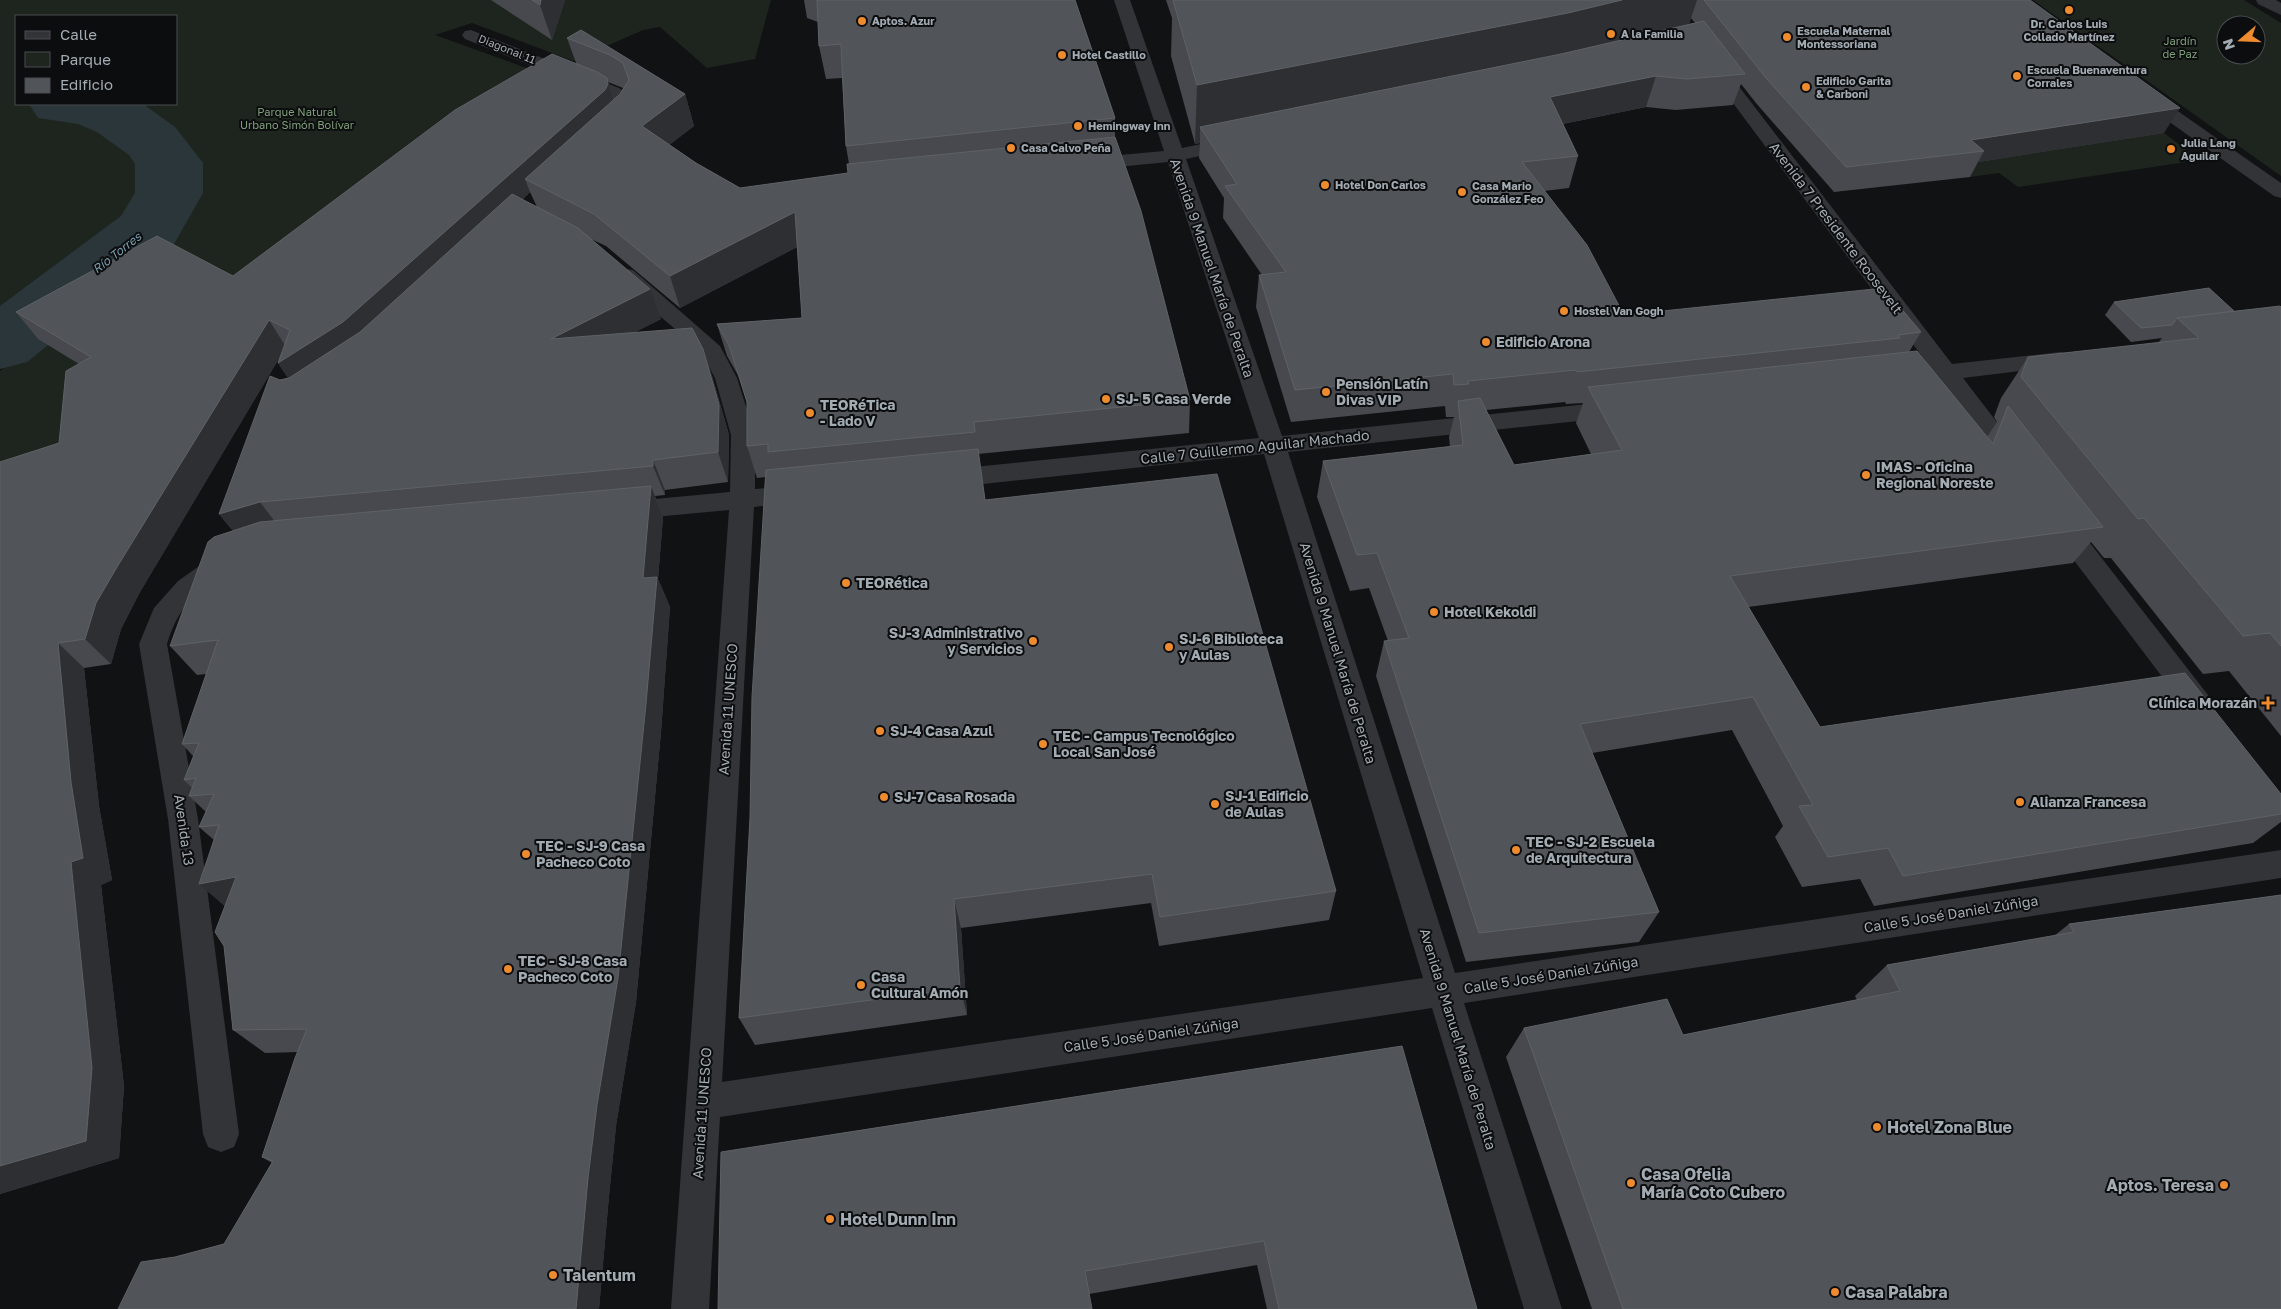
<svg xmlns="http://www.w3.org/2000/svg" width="2281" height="1309" font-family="'Golos Text',sans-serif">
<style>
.green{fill:#1e251e;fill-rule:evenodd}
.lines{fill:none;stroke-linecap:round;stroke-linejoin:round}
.river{fill:#2b363b;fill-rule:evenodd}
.minor{fill:#323438;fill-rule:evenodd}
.wall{fill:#47494e;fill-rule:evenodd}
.shaded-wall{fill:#2d2f32}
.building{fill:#515459;stroke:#5e6267}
.poi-dot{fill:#ee8b2e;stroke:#0c0d0e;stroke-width:2}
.labels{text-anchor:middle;stroke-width:4;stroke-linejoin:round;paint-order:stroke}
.far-poi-label{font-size:11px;font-weight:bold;fill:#a3abb3;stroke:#0c0d0e;text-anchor:start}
.far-park-label{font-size:11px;fill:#7e9e7a;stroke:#0c0d0e}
.far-street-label{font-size:11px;fill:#a3abb3;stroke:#0c0d0e}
.far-water-label{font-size:12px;font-style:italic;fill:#7a9faf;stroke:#0c0d0e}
.street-label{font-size:14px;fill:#a3abb3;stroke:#0c0d0e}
.poi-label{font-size:14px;font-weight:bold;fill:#a3abb3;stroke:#0c0d0e;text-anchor:start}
.near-poi-label{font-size:16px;font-weight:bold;fill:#a3abb3;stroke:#0c0d0e;text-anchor:start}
</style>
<rect width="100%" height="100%" fill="#111213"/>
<path class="green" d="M0,0H771L755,59L707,68L660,27L643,30L573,61L472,23L435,35L560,80L64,456L0,523V371L83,303L174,220L149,229L0,344ZM16,16H176V104H16Z
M2033,0H2244L2281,23V176ZM2226,25H2256V55H2226Z
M2164,133L2200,160L2018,187L1999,173L1970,177L1957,165Z"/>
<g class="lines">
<path class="river" d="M29,104H143L175,127L203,163V193L174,244L27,362L0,369V306L121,216L135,193V164L129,155L97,132L78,124L38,118Z"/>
<path class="minor" d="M1114,0H1130L1182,148L1235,137L1242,139L1245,143L1242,147L1186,159L1282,436L1616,401L1624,403L1628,409L1624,415L1616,417L1288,452L1455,973L2281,850V878L1464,1003L1562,1309H1524L1432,1008L720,1117L709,1309H671L729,510L622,520L613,517L609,511L613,505L622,502L730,492L731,435L715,378L700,350L617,280L614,275L617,270L625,269L633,270L720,346L737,378L755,435V489L801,485L810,488L813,494L810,500L754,507L722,1082L1423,978L1264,454L945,488L936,485L933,479L936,473L945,470L1259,438L1168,162L1087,170L1080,168L1077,164L1080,160L1087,158L1164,151Z
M2256,0H2276L2281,3V15L2258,4Z
M471,30L619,88L632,96L637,110L624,129H610L608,125L619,110L617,103L607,96L465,39L462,35L465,31Z
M1715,62L1721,63L1952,364L2061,352L2069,354L2072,359L2069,364L2061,366L1963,378L2022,455L2025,461L2022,467L2013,469L2004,467L1940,381L1898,386L1890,383L1887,378L1890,373L1930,367L1709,71L1706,67L1709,63Z
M2143,90L2149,91L2281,183V198L2274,196L2137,99L2134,95L2137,91Z
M2060,514L2069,516L2208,695L2212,703L2208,711L2198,714L2188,711L2051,530L2047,523L2051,516Z
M224,552L233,555L237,562C229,577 210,584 197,594C181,608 173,624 167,644L198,819L239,1134L234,1147L221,1152L208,1147L203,1134L168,819L139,644L154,608L178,581L215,555Z"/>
</g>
<path class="wall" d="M491,0H565L552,40Z
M804,0H1075L1115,118V137L1190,400L1189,433L978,454L985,500L1336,891L1329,920L1159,946L1151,903L961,928L967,1015L755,1045L739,1018L750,818L765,477L757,478L747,446V403L739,377L727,356L717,324L802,318L797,247L680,308L606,246L591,239L661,319L633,333L703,349L713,379L729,435L728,482L665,490V495L655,496L663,517L658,579L670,607L661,732L636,1002L616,1126L609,1196L599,1309H118L175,1257L224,1244L272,1163L262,1157L298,1052L265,1053L233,1030L225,906L214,840L199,827L206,812L189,796L192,788L184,780L193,756L182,744L206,674L197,675L170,646L233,531L219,514L280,380L288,378L278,363L281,355L140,592L121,629L111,664L84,668L99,806L112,880L101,885L124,1086L119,1158L0,1194V462L59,443L79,364L38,339L16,312L233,276L576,63L567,38L581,30L685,94L694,126L669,145L696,163L740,188L848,173L849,164L846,146L842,78L826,79L819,46L818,22L807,18ZM608,82L623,88L620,94L614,99ZM530,192L537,207L522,200Z
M1166,0H2030L2164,133L1978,162L1970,177L1834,192L1756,103L1741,84L1733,105L1676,110L1646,107L1563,124L1578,156L1569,188L1544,191L1624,315L1921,332L1909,352L1987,437L1997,422L1994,417L2001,398L2028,357L2158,343L2162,338L2131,342L2105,315L2114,302L2234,311L2281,307V736L2229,671L2203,674L2111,558H2104L2091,542L2073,563L1748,607L1820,727L2281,814V822L2253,843L1874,906L1860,879L1802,887L1775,837L1783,826L1732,730L1592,753L1659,912L1639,942L1466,962L1376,676L1384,641H1388L1369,588L1350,591L1317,497L1323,461L1450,447L1449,437L1454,417H1446L1445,406L1291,422L1256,307L1259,275H1262L1223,218L1224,198L1199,158L1200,143L1195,144L1171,56L1172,18ZM1691,18L1695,23L1689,24ZM1565,402L1566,404L1583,403L1576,423L1591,454L1514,465L1486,410Z
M2281,895V1309H1592L1506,1057L1524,1028L1683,1035L1857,1000L1855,996L1887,965L2054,936L2069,924Z
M1402,1046L1477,1309H1267L1257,1265L1089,1294L718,1309Z"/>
<path class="shaded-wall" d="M541,0H565L552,40L540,5Z
M1622,0H1697L1684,39L1200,127V143L1195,144L1197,85Z
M1656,76L1646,107L1542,128L1550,97Z
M607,78L617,110L525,179L530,192L359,349L296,390L278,363Z
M685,94L694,126L652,158L642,126Z
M2180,108L2164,133L1978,162L1984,151L1971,140Z
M795,212L803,244L680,308L670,276Z
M650,289L661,319L564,369L551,339Z
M269,320L286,347L140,592L121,629L111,664L85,639L96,603L117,567Z
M703,349L713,379L729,435L728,482L718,452Z
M653,460L665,490V495L653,466Z
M651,486L663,517L658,579L670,607L661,732L636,1002L616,1126L609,1196L599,1309H576Z
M260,502L282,531L243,543L219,514Z
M58,643L84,668L99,806L112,880L101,885L124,1086L119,1158L0,1194V1166L71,862V782Z
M236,877L229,910L199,884Z
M954,899L961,928L967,1015L960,988Z"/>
<path class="building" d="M532,0H541L540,5Z
M817,0H1075L1115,118L846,146L841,44L819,46Z
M1173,0H1622L1568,13L1197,85Z
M1704,0H2030L2180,108L1971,140L1984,151L1846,167L1766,78Z
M1704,21L1745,74L1687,79L1656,76L1550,97L1578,156L1522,162L1587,245L1624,315L1884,288L1921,332L1898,335L1900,338L1577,372L1575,370L1468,381L1469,384L1454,385L1453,374L1295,390L1259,275L1286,272L1225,186L1237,184L1200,127L1561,54Z
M581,30L685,94L642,126L696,163L740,188L848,173L847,164L1115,137L1141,211L1190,400L974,422L975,432L768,452V444L747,446V402L729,345L717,324L802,318L795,212L670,276L594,214L525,179L620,94L629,80L623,63L610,55L567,38Z
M552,54L597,72L607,78L608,84L605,90L343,322L278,363L290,330L269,320L117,567L96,603L85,639L58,643L71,782L83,858L71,862L92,1068L86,1141L0,1166V462L59,443L66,371L91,357L16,312L157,236L233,276L455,110Z
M512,194L578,228L650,289L551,339L692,328L703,349L719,405L718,452L653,460V466L260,502L219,514L270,376L280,380L289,378L360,332Z
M2209,288L2234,311L2177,318L2172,325L2141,328L2114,302Z
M2280,306L2281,307V646L2270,633L2243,636L2144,518L2138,519L2021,377L2028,357L2199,338L2177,318Z
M1917,351L1993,444L2008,406L2103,527L1730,576L1820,727L2185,673L2281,794V814L1903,876L1888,848L1828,857L1799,806L1813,805L1753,697L1580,724L1659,912L1479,933L1384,641L1409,638L1377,553L1357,555L1323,461L1463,445L1458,401L1480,398L1514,465L1622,450L1588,387Z
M978,449L985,500L1217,474L1336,891L1160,917L1152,874L954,899L960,988L739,1018L750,818L752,697L766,470Z
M651,486L643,578L657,577L646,704L618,978L597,1105L588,1178L576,1309H118L141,1262L175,1257L224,1244L273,1161L262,1157L295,1058L307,1029L233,1030L224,946L215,932L236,877L199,884L219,825L199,827L214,794L189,796L196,778L184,780L199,743L182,744L218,640L170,646L208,542L214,537L260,522Z
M2281,895V1309H1623L1524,1028L1667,999L1683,1035L1900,991L1887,965L2074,932L2069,924Z
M1402,1046L1477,1309H1279L1264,1241L1085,1271L1092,1309H718L721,1152Z"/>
<g class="poi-dot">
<circle cx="2069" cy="10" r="5"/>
<circle cx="862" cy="21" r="5"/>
<circle cx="1611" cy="34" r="5"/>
<circle cx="1787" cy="37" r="5"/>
<circle cx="1062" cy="55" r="5"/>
<circle cx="2017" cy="76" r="5"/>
<circle cx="1806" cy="87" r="5"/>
<circle cx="1078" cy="126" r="5"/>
<circle cx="1011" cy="148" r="5"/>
<circle cx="2171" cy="149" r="5"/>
<circle cx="1325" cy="185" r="5"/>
<circle cx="1462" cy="192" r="5"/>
<circle cx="1564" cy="311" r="5"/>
<circle cx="1486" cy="342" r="5"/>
<circle cx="1326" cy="392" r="5"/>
<circle cx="1106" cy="399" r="5"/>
<circle cx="810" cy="413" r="5"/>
<circle cx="1866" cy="475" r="5"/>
<circle cx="846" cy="583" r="5"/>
<circle cx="1434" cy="612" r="5"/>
<circle cx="1033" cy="641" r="5"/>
<circle cx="1169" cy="647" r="5"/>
<path d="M2265.5 695.5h5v5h5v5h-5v5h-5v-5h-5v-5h5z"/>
<circle cx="880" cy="731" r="5"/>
<circle cx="1043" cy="744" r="5"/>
<circle cx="884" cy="797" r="5"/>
<circle cx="2020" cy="802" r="5"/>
<circle cx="1215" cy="804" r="5"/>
<circle cx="1516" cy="850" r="5"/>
<circle cx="526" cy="854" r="5"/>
<circle cx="508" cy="969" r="5"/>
<circle cx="861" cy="985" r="5"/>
<circle cx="1877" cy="1127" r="5"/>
<circle cx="1631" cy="1183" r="5"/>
<circle cx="2224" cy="1185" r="5"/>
<circle cx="830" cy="1219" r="5"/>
<circle cx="553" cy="1275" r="5"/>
<circle cx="1835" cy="1292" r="5"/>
</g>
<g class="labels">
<g class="far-poi-label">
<text x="872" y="25">Aptos. Azur</text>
<text x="2069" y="28" text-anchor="middle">Dr. Carlos Luis<tspan x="2069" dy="13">Collado Martínez</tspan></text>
<text x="1797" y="35">Escuela Maternal<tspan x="1797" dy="13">Montessoriana</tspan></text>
<text x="1621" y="38">A la Familia</text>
<text x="1072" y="59">Hotel Castillo</text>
<text x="2027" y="74">Escuela Buenaventura<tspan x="2027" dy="13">Corrales</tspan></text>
<text x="1816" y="85">Edificio Garita<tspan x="1816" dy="13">&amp; Carboni</tspan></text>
<text x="1088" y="130">Hemingway Inn</text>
<text x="2181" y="147">Julia Lang<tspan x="2181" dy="13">Aguilar</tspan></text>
<text x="1021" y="152">Casa Calvo Peña</text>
<text x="1335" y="189">Hotel Don Carlos</text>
<text x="1472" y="190">Casa Mario<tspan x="1472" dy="13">González Feo</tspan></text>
<text x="1574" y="315">Hostel Van Gogh</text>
</g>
<g class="far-park-label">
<text x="2180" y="45">Jardín<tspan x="2180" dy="13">de Paz</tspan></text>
<text x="297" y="116">Parque Natural<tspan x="297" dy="13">Urbano Simón Bolívar</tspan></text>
</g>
<g class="far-street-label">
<text transform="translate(507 49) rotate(22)" y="4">Diagonal 11</text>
</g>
<g class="far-water-label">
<text transform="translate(117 253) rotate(-38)" y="4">Río Torres</text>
</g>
<g class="street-label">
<text transform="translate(1836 228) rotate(53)" y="5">Avenida 7 Presidente Roosevelt</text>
<text transform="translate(1212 268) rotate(71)" y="5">Avenida 9 Manuel María de Peralta</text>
<text transform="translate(1255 447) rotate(-6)" y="5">Calle 7 Guillermo Aguilar Machado</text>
<text transform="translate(1338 653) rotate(73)" y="5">Avenida 9 Manuel María de Peralta</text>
<text transform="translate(728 709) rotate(-86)" y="5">Avenida 11 UNESCO</text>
<text transform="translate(184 830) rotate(82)" y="5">Avenida 13</text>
<text transform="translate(1951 914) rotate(-9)" y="5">Calle 5 José Daniel Zúñiga</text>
<text transform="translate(1551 975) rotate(-9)" y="5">Calle 5 José Daniel Zúñiga</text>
<text transform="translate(1151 1035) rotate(-8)" y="5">Calle 5 José Daniel Zúñiga</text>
<text transform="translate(1458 1039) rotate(73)" y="5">Avenida 9 Manuel María de Peralta</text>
<text transform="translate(702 1113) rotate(-86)" y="5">Avenida 11 UNESCO</text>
</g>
<g class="poi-label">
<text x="1496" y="347">Edificio Arona</text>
<text x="1336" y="389">Pensión Latín<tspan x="1336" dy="16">Divas VIP</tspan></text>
<text x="1116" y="404">SJ- 5 Casa Verde</text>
<text x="820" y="410">TEORéTica<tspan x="820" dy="16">- Lado V</tspan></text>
<text x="1876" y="472">IMAS - Oficina<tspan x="1876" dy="16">Regional Noreste</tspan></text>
<text x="856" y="588">TEORética</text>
<text x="1444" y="617">Hotel Kekoldi</text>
<text x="1023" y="638" text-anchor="end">SJ-3 Administrativo<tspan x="1023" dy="16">y Servicios</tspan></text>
<text x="1179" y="644">SJ-6 Biblioteca<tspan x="1179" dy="16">y Aulas</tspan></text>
<text x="2257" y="708" text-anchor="end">Clínica Morazán</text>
<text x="890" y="736">SJ-4 Casa Azul</text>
<text x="1053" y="741">TEC - Campus Tecnológico<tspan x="1053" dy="16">Local San José</tspan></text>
<text x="1225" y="801">SJ-1 Edificio<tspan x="1225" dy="16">de Aulas</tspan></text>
<text x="894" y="802">SJ-7 Casa Rosada</text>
<text x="2030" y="807">Alianza Francesa</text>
<text x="1526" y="847">TEC - SJ-2 Escuela<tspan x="1526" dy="16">de Arquitectura</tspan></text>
<text x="536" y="851">TEC - SJ-9 Casa<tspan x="536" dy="16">Pacheco Coto</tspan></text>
<text x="518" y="966">TEC - SJ-8 Casa<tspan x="518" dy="16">Pacheco Coto</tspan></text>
<text x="871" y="982">Casa<tspan x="871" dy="16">Cultural Amón</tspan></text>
</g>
<g class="near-poi-label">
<text x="1887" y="1133">Hotel Zona Blue</text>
<text x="1641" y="1180">Casa Ofelia<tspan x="1641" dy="18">María Coto Cubero</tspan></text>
<text x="2214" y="1191" text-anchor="end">Aptos. Teresa</text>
<text x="840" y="1225">Hotel Dunn Inn</text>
<text x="563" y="1281">Talentum</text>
<text x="1845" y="1298">Casa Palabra</text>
</g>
</g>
<rect x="15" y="15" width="162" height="90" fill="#0c0d0e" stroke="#484c50"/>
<rect x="25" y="31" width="25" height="8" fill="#323438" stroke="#484c50"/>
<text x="60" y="40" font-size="15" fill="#a3abb3">Calle</text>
<rect x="25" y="52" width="25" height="15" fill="#1e251e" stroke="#484c50"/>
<text x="60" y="65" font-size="15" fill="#a3abb3">Parque</text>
<rect x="25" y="78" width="25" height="15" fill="#515459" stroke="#484c50"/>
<text x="60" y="90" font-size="15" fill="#a3abb3">Edificio</text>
<g transform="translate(2241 40) rotate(251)"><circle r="24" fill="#0c0d0e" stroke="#484c50"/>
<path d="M0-4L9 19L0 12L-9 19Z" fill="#ee8b2e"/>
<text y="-8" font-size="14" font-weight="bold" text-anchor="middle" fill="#a3abb3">N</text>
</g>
</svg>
